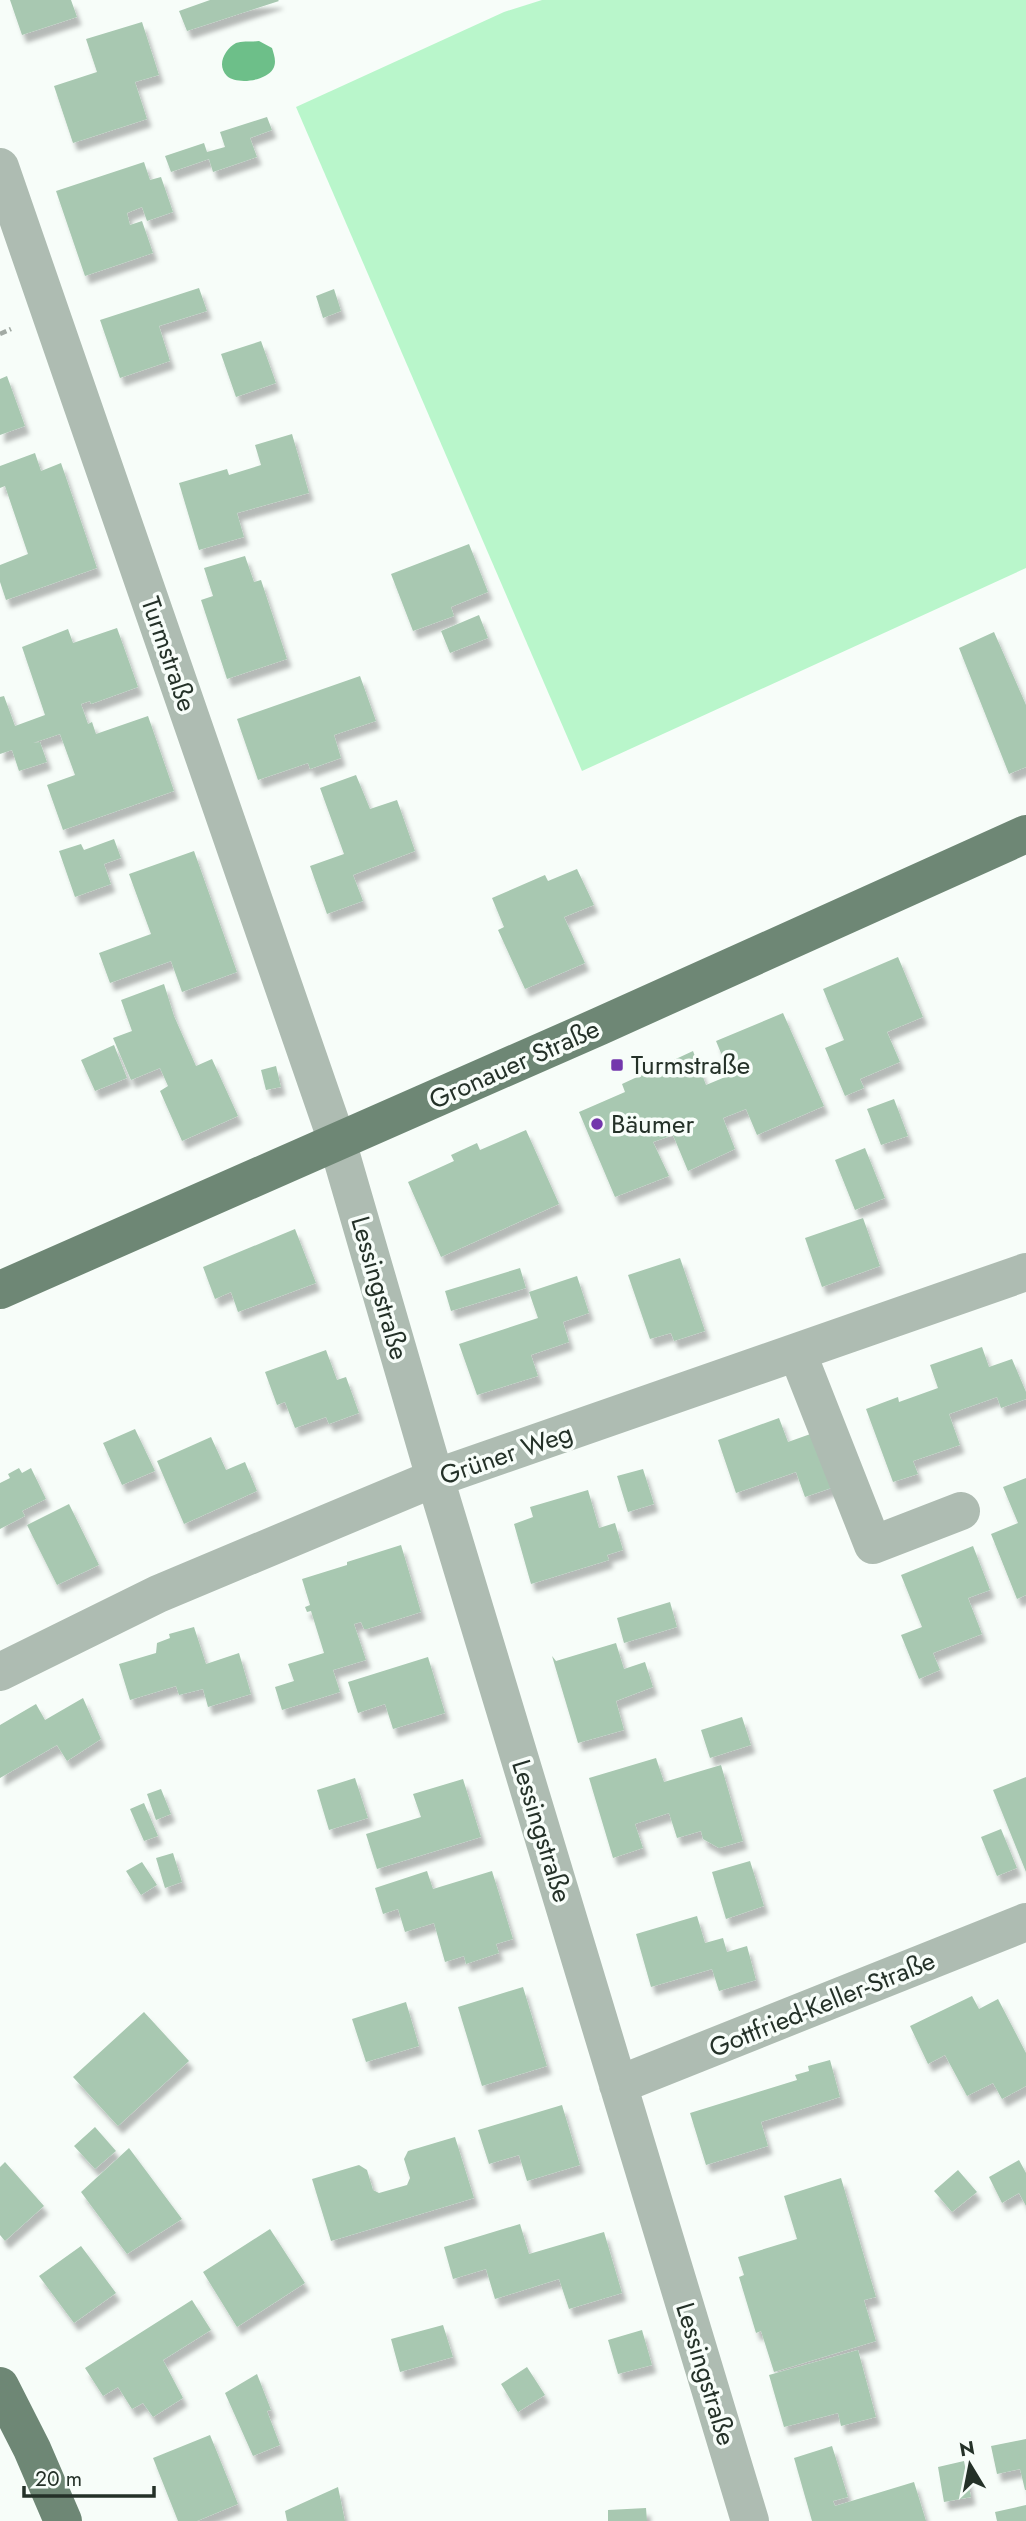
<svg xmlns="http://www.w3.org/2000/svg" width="1026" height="2521" font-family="Jost,sans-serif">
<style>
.green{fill:#b9f6cb}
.water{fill:#6dbf89}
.building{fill:#a8c8b1;filter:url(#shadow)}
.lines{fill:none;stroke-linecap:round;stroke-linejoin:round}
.path{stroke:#a2aaa4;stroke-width:4.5;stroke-dasharray:7 3.5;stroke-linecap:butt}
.minor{stroke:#aebcb2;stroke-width:38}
.major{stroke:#6e8775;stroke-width:38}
.poi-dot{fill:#7337ac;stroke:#f7fdf9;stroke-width:2.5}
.labels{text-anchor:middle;stroke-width:7;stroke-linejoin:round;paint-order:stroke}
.street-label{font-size:26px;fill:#243128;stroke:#f7fdf9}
.poi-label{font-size:26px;fill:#243128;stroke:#f7fdf9;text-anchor:start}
</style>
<defs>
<filter id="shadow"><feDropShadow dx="4.5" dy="8" stdDeviation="2" flood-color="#0004"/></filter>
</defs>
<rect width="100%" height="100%" fill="#f7fdf9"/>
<path class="green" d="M542,0H1026V568L582,771L296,107L504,12Z"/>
<path class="water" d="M259,41L272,48C274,55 277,62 273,69C266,81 237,85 227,76C216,65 225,49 236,43C242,41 252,42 259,41Z"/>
<path class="building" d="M10,0H71L77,17L22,35Z
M210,0H278L279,1L187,31L179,11Z
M142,22L159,75L135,82L147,119L73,143L54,86L97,72L86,39Z
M267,117L272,130L250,138L257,157L213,172L209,159L171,172L165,156L204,143L207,152L225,147L220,132Z
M144,162L150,180L161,177L173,212L147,221L142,207L127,213L130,225L142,221L153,253L85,276L56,191Z
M199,288L207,311L159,326L170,361L120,378L100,320Z
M334,289L341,311L323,318L316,296Z
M261,341L276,383L236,397L221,354Z
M7,376L25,426L0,435V379Z
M292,434L309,493L237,513L244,537L199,550L179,483L227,469L229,475L261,465L255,445Z
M35,453L41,471L61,463L97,568L6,600L0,582V565L28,554L5,486L0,488V466Z
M469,544L488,592L451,607L454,616L413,631L391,574Z
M245,556L254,582L261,580L287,659L227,679L201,600L213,596L204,568Z
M479,615L488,638L450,653L441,631Z
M117,628L138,687L91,704L90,701L81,704L88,724L92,722L96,734L148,716L174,791L63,830L47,785L75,775L60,734L33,743L40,742L47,762L19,771L12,750L0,754V697L4,696L15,726L45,715L22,647L68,629L73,643Z
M994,632L1026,705V767L1009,774L959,648Z
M360,676L376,721L334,735L341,758L310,769L308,763L258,780L237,719Z
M356,775L370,809L397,800L415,851L353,875L363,901L327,914L310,866L344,854L320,788Z
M114,839L121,858L104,864L111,884L75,897L59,851L81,844L84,850Z
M194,851L237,972L182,992L171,961L110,983L99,953L151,934L129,874Z
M577,869L594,905L564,917L585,963L525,989L498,930L504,927L492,898L545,875L548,881Z
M898,957L923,1017L887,1032L900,1062L860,1079L864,1088L845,1096L825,1048L844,1040L823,989Z
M164,984L174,1016L196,1066L212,1059L238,1116L182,1141L160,1091L168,1086L160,1068L131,1080L113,1038L132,1031L121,1000Z
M783,1013L824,1106L757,1135L746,1109L723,1118L735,1149L688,1171L673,1135L653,1142L669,1176L615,1197L579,1112L625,1092L622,1084L693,1051L706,1085L730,1075L716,1041Z
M114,1045L127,1078L95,1091L81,1060Z
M276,1066L281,1087L266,1090L261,1070Z
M894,1099L908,1136L881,1145L867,1109Z
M526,1130L559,1204L441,1257L408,1182L454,1161L451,1155L477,1143L480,1150Z
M865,1148L885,1198L855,1210L835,1160Z
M863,1218L880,1266L822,1287L805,1238Z
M295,1229L316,1283L238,1312L231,1292L215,1299L203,1267Z
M680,1258L705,1331L674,1341L671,1333L650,1339L628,1275Z
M520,1268L526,1288L451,1311L445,1291Z
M577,1276L589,1313L563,1322L569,1342L531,1355L538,1376L477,1395L459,1344L538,1318L529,1292Z
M982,1347L989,1367L1012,1359L1026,1392V1399L1001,1408L997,1397L949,1414L960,1445L913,1461L918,1474L893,1482L866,1409L898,1397L899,1402L938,1388L930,1365Z
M326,1350L337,1380L346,1377L359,1413L329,1424L326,1417L295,1428L285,1402L277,1405L265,1372Z
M779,1418L788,1442L816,1432L837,1486L805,1497L796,1472L736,1493L718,1440Z
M135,1429L155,1471L122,1485L103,1443Z
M211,1437L226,1470L245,1462L257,1491L184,1524L157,1461Z
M19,1468L22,1473L31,1468L46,1499L22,1511L25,1516L0,1529V1483L10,1478L8,1474Z
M643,1469L654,1504L628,1512L617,1476Z
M1026,1478V1595L1017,1599L991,1534L1018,1523L1003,1487Z
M588,1490L599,1528L615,1523L623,1550L607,1555L609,1560L531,1584L514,1524L533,1517L530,1507Z
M69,1504L99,1565L57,1585L27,1525Z
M401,1545L421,1612L367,1629H364L361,1622L354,1624L366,1660L333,1670L340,1692L282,1710L275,1687L294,1681L288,1664L324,1653L311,1611L307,1612L305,1607L310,1605L302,1579L347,1565V1562Z
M973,1546L990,1590L968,1598L982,1634L933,1653L940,1670L919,1679L901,1635L922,1627L901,1575Z
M670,1602L677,1627L624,1643L617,1618Z
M194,1627L206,1664L239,1653L251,1694L208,1707L203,1689L179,1695L176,1686L130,1700L119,1664L156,1653L157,1643L170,1638L169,1634Z
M616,1643L624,1669L645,1662L653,1687L616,1701L624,1730L578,1743L552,1656L556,1661Z
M428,1657L445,1713L393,1729L385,1704L358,1713L348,1682Z
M83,1698L101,1739L67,1761L57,1745L0,1778V1725L36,1704L45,1720Z
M742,1717L751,1745L710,1758L701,1730Z
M656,1758L664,1782L721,1765L743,1841L719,1848L703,1839L701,1831L677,1838L669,1813L635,1824L643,1848L613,1858L589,1778Z
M1026,1777V1872L993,1790Z
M355,1778L368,1818L329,1830L317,1790Z
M463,1779L481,1837L377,1869L366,1834L421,1817L413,1794Z
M161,1789L171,1814L156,1820L147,1794Z
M144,1803L158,1836L144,1841L130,1809Z
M1001,1829L1017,1868L997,1876L981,1837Z
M173,1853L182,1882L165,1888L156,1858Z
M750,1861L764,1906L726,1919L712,1872Z
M142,1862L157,1885L141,1895L126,1871Z
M427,1871L433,1889L492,1871L513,1939L496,1944L499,1953L466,1964L464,1956L445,1962L434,1923L405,1932L398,1909L383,1914L375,1888Z
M697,1916L705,1943L723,1938L727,1952L747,1946L756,1980L719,1991L712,1969L651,1987L636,1934Z
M523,1987L547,2066L482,2086L458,2007Z
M972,1996L979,2009L998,1999L1026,2053V2086L1002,2099L993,2083L967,2096L945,2055L928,2064L910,2026Z
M406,2002L419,2046L366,2062L352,2019Z
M144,2012L189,2061L118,2126L73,2077Z
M830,2060L840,2097L761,2122L768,2146L706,2165L690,2113L797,2080L795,2075L809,2071L808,2066Z
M562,2105L580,2165L527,2181L519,2155L489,2164L478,2130Z
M95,2127L116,2151L95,2169L74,2146Z
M455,2137L474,2198L331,2241L312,2179L359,2165L367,2170L373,2190L379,2193L407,2185L410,2178L404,2159L408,2151Z
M129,2148L182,2219L127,2254L81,2192Z
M1019,2160L1026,2173V2206L1019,2193L1002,2203L989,2177Z
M5,2162L44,2206L5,2241L0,2235V2167Z
M958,2170L977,2192L952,2212L934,2191Z
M841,2178L876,2297L864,2300L876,2341L774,2372L761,2331L756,2333L739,2277L744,2275L738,2257L797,2239L784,2196Z
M520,2224L529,2254L604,2232L622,2293L569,2309L559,2279L495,2299L486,2269L453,2279L444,2247Z
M270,2229L305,2283L237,2327L203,2272Z
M81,2246L116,2293L74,2323L39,2276Z
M192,2300L211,2330L163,2360L183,2398L153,2417L143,2403L132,2409L118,2387L103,2396L85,2368Z
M443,2325L453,2357L400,2372L391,2339Z
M642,2330L652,2365L618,2374L608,2340Z
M858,2350L876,2417L841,2426L838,2413L784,2427L769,2375Z
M527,2367L545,2395L518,2412L501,2384Z
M257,2374L271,2410L267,2411L280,2445L253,2456L225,2393Z
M210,2435L238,2504L197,2521H178L153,2458Z
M1026,2439V2490H1025L1020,2469L997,2474L991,2446Z
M832,2446L848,2497L833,2501L835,2506L914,2482L926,2521H812L794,2458Z
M964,2461L971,2497L944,2502L938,2467Z
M338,2487L345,2521H287L285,2511Z
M1026,2505V2521H997L995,2512Z
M646,2508L647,2521H608V2510Z"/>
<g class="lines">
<path class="path" d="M0,334L11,329"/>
<path class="minor" d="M0,167L337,1141L435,1478L750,2521
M797,1352L873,1545L961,1511
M0,1672L158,1594L435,1478L1026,1272
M618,2085L1026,1922"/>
<path class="major" d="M0,1290L600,1026L1026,834
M0,2386L32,2449L63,2521"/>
</g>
<g class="poi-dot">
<rect x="610" y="1058" width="14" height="14" rx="3.5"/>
<circle cx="597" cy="1124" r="7"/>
</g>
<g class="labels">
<g class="street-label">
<text transform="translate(169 654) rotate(71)" y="9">Turmstraße</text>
<text transform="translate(514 1064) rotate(-24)" y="9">Gronauer Straße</text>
<text transform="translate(380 1288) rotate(74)" y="9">Lessingstraße</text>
<text transform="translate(506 1454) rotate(-19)" y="9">Grüner Weg</text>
<text transform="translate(542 1831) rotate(73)" y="9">Lessingstraße</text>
<text transform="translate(822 2004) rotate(-22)" y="9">Gottfried-Keller-Straße</text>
<text transform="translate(706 2374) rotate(73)" y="9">Lessingstraße</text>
</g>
<g class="poi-label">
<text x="631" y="1074">Turmstraße</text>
<text x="611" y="1133">Bäumer</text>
</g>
</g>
<g transform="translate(970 2465) rotate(350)" stroke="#f7fdf9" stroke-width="5" paint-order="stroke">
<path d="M0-5L12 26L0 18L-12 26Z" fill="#243128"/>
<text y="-10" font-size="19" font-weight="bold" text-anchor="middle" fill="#243128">N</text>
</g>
<path d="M24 2486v10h130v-10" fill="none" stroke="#243128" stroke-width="3.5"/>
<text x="35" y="2486" font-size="21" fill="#243128" stroke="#f7fdf9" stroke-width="5" paint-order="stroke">20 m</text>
</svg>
